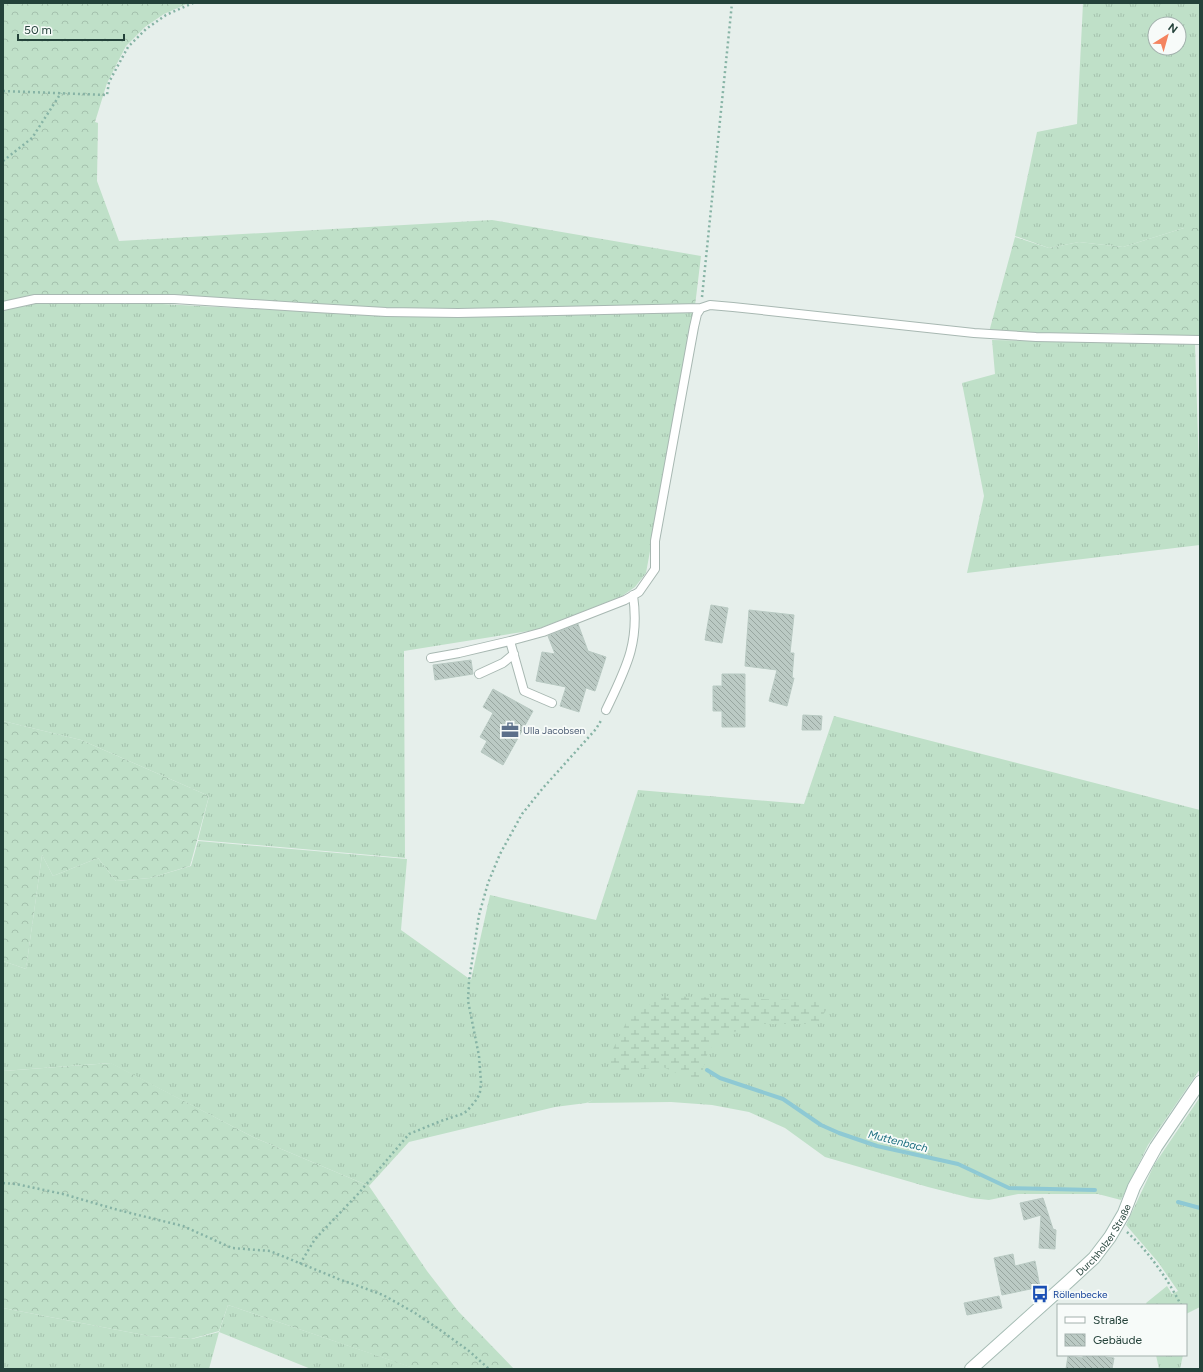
<svg xmlns="http://www.w3.org/2000/svg" width="1203" height="1372" font-family="Figtree,sans-serif">
<style>
.grass{fill:url(#grass-tufts);fill-rule:evenodd}
.forest{fill:url(#forest-crowns)}
.wetland{fill:url(#wetland-marsh)}
.lines{fill:none;stroke-linecap:round;stroke-linejoin:round}
.stream{stroke:#8ec9d4;stroke-width:4}
.building{fill:url(#building-back-hatch);stroke:#b8c9c2}
.lane-casing{stroke:#a8b8b2;stroke-width:10}
.secondary-casing{stroke:#a4bbb3;stroke-width:14}
.path{stroke:#86b3a5;stroke-width:2.5;stroke-dasharray:2 3;stroke-linecap:butt}
.lane{stroke:#fff;stroke-width:8}
.secondary{stroke:#fff;stroke-width:12}
.labels{text-anchor:middle;stroke-width:3.5;stroke-linejoin:round;paint-order:stroke}
.service-label{font-size:10px;fill:#4e5e75;stroke:#f7fbf9;text-anchor:start}
.street-label{font-size:10px;fill:#24423a;stroke:#f7fbf9}
.transit-label{font-size:10px;fill:#164399;stroke:#f7fbf9;text-anchor:start}
.water-label{font-size:11px;font-style:italic;fill:#1c6f80;stroke:#f7fbf9}
</style>
<defs>
<pattern id="grass-tufts" width="24" height="20" patternUnits="userSpaceOnUse"><rect width="24" height="20" fill="#bfe0c8"/><path d="M3 7l-1-3M5 7V3M7 7l1-3M15 17l-1-3M17 17v-4M19 17l1-3" fill="none" stroke="#a4c1ad"/></pattern>
<pattern id="forest-crowns" width="20" height="18" patternUnits="userSpaceOnUse"><rect width="20" height="18" fill="#bfe0c8"/><path d="M2 6a3 3 0 1 1 6 0M12 15a3 3 0 1 1 6 0" fill="none" stroke="#a4c1ad"/></pattern>
<pattern id="wetland-marsh" width="20" height="14" patternUnits="userSpaceOnUse"><rect width="20" height="14" fill="#bfe0c8"/><path d="M1 5h8M5 5V1M11 12h8M15 12V8" fill="none" stroke="#a4c1ad"/></pattern>
<pattern id="building-back-hatch" width="6" height="6" patternUnits="userSpaceOnUse"><rect width="6" height="6" fill="#bbcac4"/><path d="M-1 5l2 2M0 0l6 6M5-1l2 2" fill="none" stroke="#98a6a0"/></pattern>
</defs>
<rect width="100%" height="100%" fill="#e6efeb"/>
<path class="grass" d="M1083,3H1200V228H1184L1123,247L1079,242L1049,248L1015,236L1037,132L1077,124ZM1155,24H1179V48H1155Z
M106,301L389,316L694,310L646,573L635,587L622,596L592,608L535,630L404,651L405,858L198,840L209,796L81,740L3,721V308L48,302Z
M992,340L1195,344L1200,500V545L967,573L984,496L962,383L995,374Z
M834,716L1200,810V1069L1148,1145L1121,1200L1098,1194H1018L989,1200L971,1198L928,1187L825,1157L785,1128L749,1112L712,1105L671,1102L587,1103L593,1100L586,1103L555,1107L409,1142L369,1186L253,1137L110,1063L3,1071V961L26,969L42,855L53,876L98,858L116,881L150,878L191,866L198,841L407,859L401,930L471,980L490,895L596,920L638,790L804,804Z
M1200,1097V1307L1186,1314V1305H1147L1146,1303L1167,1286L1172,1294L1178,1291L1158,1262L1126,1225L1154,1165Z
M228,1305L417,1369H311L219,1332Z
M3,1308L149,1336L192,1339L219,1332L209,1369H3Z
M1156,1355H1183L1180,1369H1159Z"/>
<path class="forest" d="M3,3H189L164,14L145,27L126,46L107,83L95,122L98,123L97,181L119,241L492,220L701,256L695,306L562,309H388L229,300L3,302Z
M1184,228H1200V337L1118,333L1034,334L989,332L1015,237L1049,248L1079,242L1123,247Z
M3,721L81,740L209,796L190,866L150,878L116,881L98,858L53,876L42,855L26,969L3,961Z
M111,1063L253,1137L369,1186L427,1271L458,1311L514,1369H416L228,1305L219,1331L191,1339L149,1336L3,1308V1071Z"/>
<path class="wetland" d="M663,996L832,1001L817,1024H764L719,1036L708,1052L699,1083L663,1067L614,1072L609,1057L629,1017Z"/>
<g class="lines">
<path class="stream" d="M707,1070L720,1078L783,1099L821,1125L839,1133L877,1146L958,1164L1009,1188L1095,1190
M1178,1202L1200,1208"/>
</g>
<path class="building" d="M711,605L728,608L722,643L705,640Z
M749,610L794,615L790,653H794L792,678H794L787,706L769,701L777,670L745,666Z
M578,624L588,651L606,657L595,691L586,688L579,712L560,706L566,687L536,681L542,652L555,654L548,636Z
M471,660L473,674L435,680L433,665Z
M722,674H745V727H722V711H713V686H722Z
M493,689L533,711L503,765L481,752L487,741L480,737L493,713L483,707Z
M803,715L822,716L821,730H802Z
M1043,1198L1053,1229L1056,1230L1055,1249L1039,1248L1041,1215L1024,1220L1020,1203Z
M1013,1254L1015,1266L1035,1261L1040,1287L1002,1295L994,1258Z
M999,1296L1002,1308L967,1315L964,1303Z
M1083,1355H1105V1357L1114,1358L1112,1369H1066L1068,1356L1083,1358Z"/>
<g class="lines">
<g class="lane-casing">
<path id="lane" d="M3,306L35,299H174L316,308L386,312L458,313L701,308
M431,658L459,653L510,641
M479,674L503,663L514,654
M552,703L524,691L510,641L543,632L625,600L639,592L655,569V541L694,327L697,314L701,308L710,305L733,307L974,333L1036,337L1200,340
M606,710C626,668 640,643 633,595"/>
</g>
<g class="secondary-casing">
<g id="secondary">
<path id="s1" d="M971,1369L1068,1282L1094,1258L1110,1237L1124,1213L1134,1187L1156,1147L1200,1082"/>
</g>
</g>
<path class="path" d="M3,91L107,95L109,82L128,47L146,29L166,15L193,3
M3,161L32,138L61,93
M702,297L732,3
M3,1183L16,1184L63,1194L118,1210L183,1226L232,1248L270,1251L341,1280L356,1285L383,1295L415,1313L443,1332L469,1351L489,1369
M1127,1232C1149,1252 1167,1278 1181,1305
M300,1264L315,1239L358,1194L409,1134L441,1121L462,1114L467,1111L477,1099L480,1092L481,1082L479,1056L468,1001L469,981L479,915L488,883L500,854L522,814L543,788L596,729L602,719"/>
<use href="#lane" class="lane"/>
<use href="#secondary" class="secondary"/>
</g>
<defs>
<g id="office-bare" transform="scale(1.38)"><path d="M-6-3h4V-5.5h4V-3h4V5H-6ZM-1-4.5V-3h2v-1.5ZM-6 0V1H6V0Z" fill="#5c6f8a" stroke="#f7fbf9" stroke-width="2.5" paint-order="stroke"/></g>
<g id="bus-bare" transform="scale(1.38)"><path d="M-5-6H5V4H4V6H2V4H-2V6H-4V4H-5ZM-3.5-4V0h7V-4ZM-3.5 1.2v1.5H-2V1.2ZM2 1.2v1.5H3.5V1.2Z" fill="#1a4fb4" stroke="#f7fbf9" stroke-width="2.5" paint-order="stroke"/></g>
</defs>
<g fill-rule="evenodd">
<use href="#office-bare" x="510" y="730"/>
<use href="#bus-bare" x="1040" y="1294"/>
</g>
<g class="labels">
<g class="service-label">
<text x="523" y="734">Ulla Jacobsen</text>
</g>
<g class="street-label">
<text dy="4" stroke="none"><textPath href="#s1" startOffset="186">Durchholzer Straße</textPath></text>
</g>
<g class="transit-label">
<text x="1053" y="1298">Röllenbecke</text>
</g>
<g class="water-label">
<text transform="translate(898 1141) rotate(14)" y="4">Muttenbach</text>
</g>
</g>
<rect width="1203" height="1372" fill="none" stroke="#24423a" stroke-width="8"/>
<rect x="1057" y="1304" width="130" height="52" fill="#f7fbf9" stroke="#a3b1ad"/>
<rect x="1065" y="1317" width="20" height="6" fill="#ffffff" stroke="#a3b1ad"/>
<text x="1093" y="1324" font-size="12" fill="#24423a">Straße</text>
<rect x="1065" y="1334" width="20" height="12" fill="url(#building-back-hatch)" stroke="#a3b1ad"/>
<text x="1093" y="1344" font-size="12" fill="#24423a">Gebäude</text>
<g transform="translate(1167 36) rotate(37)"><circle r="19" fill="#f7fbf9" stroke="#a3b1ad"/>
<path d="M0-3L7 15L0 10L-7 15Z" fill="#f4845f"/>
<text y="-6" font-size="11" font-weight="bold" text-anchor="middle" fill="#24423a">N</text>
</g>
<path d="M18 34v6h106v-6" fill="none" stroke="#24423a" stroke-width="2"/>
<text x="24" y="34" font-size="12" fill="#24423a" stroke="#f7fbf9" stroke-width="3" paint-order="stroke">50 m</text>
</svg>
